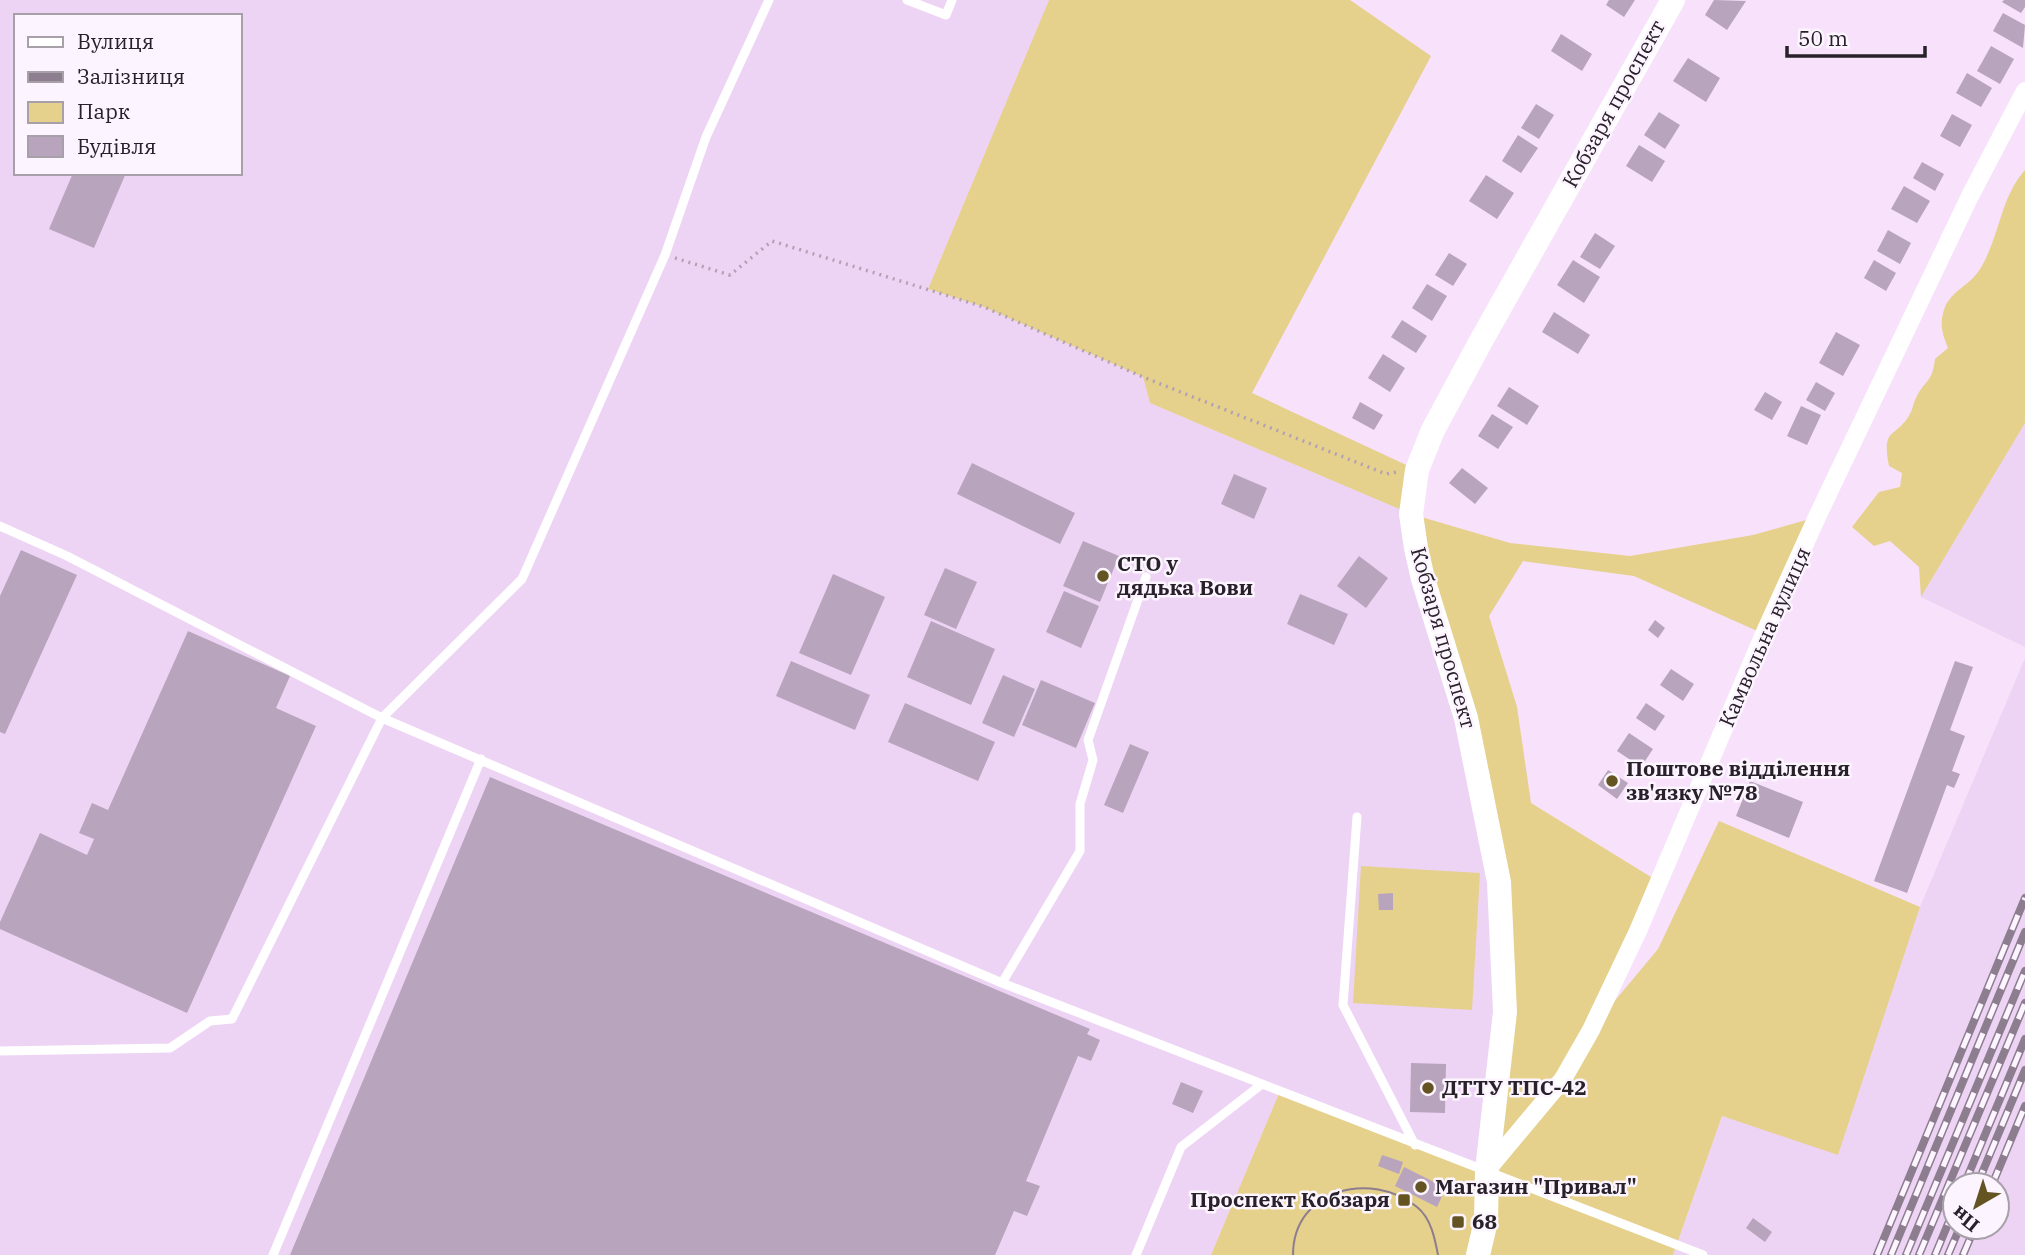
<svg xmlns="http://www.w3.org/2000/svg" width="2025" height="1255" font-family="'IBM Plex Serif',serif">
<style>
.built{fill:#eed4f4;fill-rule:evenodd}
.green{fill:#e5d08c}
.building{fill:#b8a4bd}
.lines{fill:none;stroke-linecap:round;stroke-linejoin:round}
.path{stroke:#b2a1b5;stroke-width:3.5;stroke-dasharray:2 5;stroke-linecap:butt}
.lane{stroke:#fff;stroke-width:9}
.street{stroke:#fff;stroke-width:18}
.secondary{stroke:#fff;stroke-width:24}
.tram{stroke:#8d7e8f;stroke-width:2}
.rail-casing{stroke:#8d7e8f;stroke-width:8}
.rail{stroke:#fcf4fe;stroke-width:5;stroke-dasharray:16;stroke-linecap:butt}
.poi-dot{fill:#635421;stroke:#fcf4fe;stroke-width:2.5}
.labels{text-anchor:middle;stroke-width:5;stroke-linejoin:round;paint-order:stroke}
.street-label{font-size:21px;fill:#29212a;stroke:#fcf4fe}
.poi-label{font-size:21px;font-weight:bold;fill:#29212a;stroke:#fcf4fe;text-anchor:start}
</style>
<rect width="100%" height="100%" fill="#f7e1fb"/>
<path class="built" d="M0,0H1049L928,289L984,307L1143,377L1150,403L1411,514L1499,882L1487,1170L1280,1091L1211,1255H0ZM16,16H240V173H16Z
M2025,423V647L1921,597Z
M2025,658V1255H1673L1722,1116L1838,1154L1920,907ZM1955,1185H1997V1227H1955Z"/>
<path class="green" d="M1049,0H1350L1431,56L1252,393L1417,470L1411,514L1510,543L1630,556L1753,535L1817,517L1764,634L1634,576L1523,561L1489,616L1517,707L1531,803L1659,882L1593,1027L1658,949L1719,821L1920,907L1838,1155L1722,1116L1673,1255H1211L1280,1091L1486,1169L1499,882L1411,514L1150,403L1143,377L984,307L928,289Z
M2025,170V423L1921,597L1919,567L1890,541L1874,546L1852,527L1879,492L1900,487L1902,473L1889,466C1881,426 1896,439 1910,414C1913,409 1913,403 1916,398C1925,379 1932,384 1935,359L1948,348C1942,333 1939,323 1945,307C1952,291 1969,285 1978,272C2000,240 1999,199 2025,170Z
M1361,866L1480,873L1472,1010L1353,1003Z"/>
<path class="building" d="M1609,0H1635L1624,17L1606,5Z
M1714,0L1746,1L1727,30L1705,15Z
M2004,0H2025V7L2021,13L2002,2Z
M2003,13L2025,25L2023,48L1993,31Z
M1561,34L1592,54L1582,71L1551,51Z
M1991,46L2014,59L2000,84L1977,71Z
M1688,58L1720,78L1706,102L1673,81Z
M1967,73L1992,88L1981,107L1956,93Z
M1536,104L1554,115L1539,139L1521,128Z
M1659,112L1680,125L1665,149L1644,135Z
M1952,114L1972,125L1960,147L1940,136Z
M1518,135L1538,148L1521,173L1502,161Z
M1639,145L1665,161L1652,182L1626,166Z
M1922,162L1944,174L1935,191L1913,178Z
M73,173H126L94,248L49,229Z
M1486,175L1514,193L1497,219L1469,201Z
M1904,186L1930,201L1917,223L1891,209Z
M1888,230L1911,243L1900,264L1877,251Z
M1595,233L1615,246L1600,269L1580,257Z
M1449,253L1467,264L1453,286L1435,275Z
M1573,260L1600,277L1584,303L1557,285Z
M1874,260L1896,273L1886,291L1864,278Z
M1427,284L1447,296L1432,321L1412,308Z
M1554,312L1590,335L1578,354L1542,332Z
M1402,320L1427,336L1416,353L1391,337Z
M1836,332L1860,345L1843,376L1819,363Z
M1383,354L1405,368L1390,392L1368,378Z
M1816,382L1835,393L1825,411L1806,400Z
M1509,387L1539,406L1527,425L1497,406Z
M1765,392L1782,402L1772,420L1754,410Z
M1360,402L1383,415L1374,430L1352,418Z
M1801,406L1821,415L1807,445L1787,436Z
M1492,414L1513,427L1498,449L1478,436Z
M972,463L1075,513L1060,544L957,494Z
M1462,468L1488,488L1475,504L1449,483Z
M1234,474L1267,488L1254,519L1221,504Z
M1083,541L1119,556L1100,602L1063,586Z
M21,550L77,575L5,734L0,732V596Z
M1359,556L1388,578L1366,608L1337,586Z
M945,568L977,582L956,629L924,615Z
M833,574L885,597L851,675L799,653Z
M1064,591L1099,606L1081,648L1046,632Z
M1300,594L1348,614L1334,645L1287,624Z
M1655,620L1665,628L1658,638L1648,630Z
M931,621L995,649L971,705L907,677Z
M188,631L290,676L276,708L316,726L187,1013L0,929V922L40,833L87,855L94,839L79,833L92,803L108,810Z
M791,661L870,695L855,730L776,696Z
M1955,661L1973,667L1950,730L1965,736L1952,771L1960,774L1954,788L1947,785L1907,893L1874,881Z
M1671,669L1694,684L1683,701L1660,685Z
M1003,675L1035,689L1014,737L982,723Z
M1041,680L1095,703L1076,748L1022,725Z
M905,703L995,742L978,781L888,742Z
M1646,703L1665,716L1655,731L1636,718Z
M1629,733L1653,749L1641,767L1617,751Z
M1130,744L1149,752L1123,813L1104,805Z
M1608,770L1628,783L1617,799L1598,785Z
M490,777L1090,1029L1087,1034L1100,1040L1091,1061L1078,1056L1026,1181L1040,1186L1027,1216L1014,1211L995,1255H290Z
M1750,781L1803,802L1789,838L1736,816Z
M1393,893V910H1379L1378,894Z
M1411,1063L1446,1064L1445,1113L1410,1112Z
M1181,1082L1203,1091L1193,1113L1172,1104Z
M1382,1155L1403,1162L1399,1174L1378,1166Z
M1404,1167L1446,1188L1437,1207L1395,1186Z
M1753,1218L1772,1232L1765,1242L1746,1228Z"/>
<g class="lines">
<path class="path" d="M675,258L730,275L772,241L984,307L1143,377L1386,474L1397,472"/>
<path class="lane" d="M907,0L946,15L952,0
M0,526L67,556L382,718L1002,983L1703,1255
M1357,817L1343,1005L1415,1145
M1002,983L1080,851V804L1093,760L1088,740L1146,577
M0,1051L170,1048L210,1021L232,1019L382,718L522,579L665,255L706,137L769,0
M273,1255L481,759
M1136,1255L1181,1147L1262,1084"/>
<path class="street" d="M1487,1170L1563,1079L1591,1030L1638,931L1764,634L1817,517L1970,196L2025,91"/>
<path class="secondary" d="M1478,1255L1486,1221L1487,1170L1505,1012L1499,882L1466,718L1423,579L1416,548L1411,514L1417,470L1433,430L1481,341L1673,0"/>
<path class="tram" d="M1293,1255C1293,1189 1371,1170 1417,1207C1431,1218 1435,1239 1438,1255"/>
<g class="rail-casing">
<path id="rail" d="M1964,1185L2025,1039
M1977,1185L2025,1070
M1992,1185L2025,1106
M1877,1255L2025,898
M1891,1255L2025,932
M1906,1255L2025,971
M1919,1255L2025,1003
M1935,1255L1955,1207
M1948,1255L1960,1227
M1963,1255L1975,1227"/>
</g>
<use href="#rail" class="rail"/>
</g>
<g class="poi-dot">
<circle cx="1103" cy="576" r="7"/>
<circle cx="1612" cy="781" r="7"/>
<circle cx="1428" cy="1088" r="7"/>
<circle cx="1421" cy="1187" r="7"/>
<rect x="1397" y="1193" width="14" height="14" rx="3.5"/>
<rect x="1451" y="1215" width="14" height="14" rx="3.5"/>
</g>
<g class="labels">
<g class="street-label">
<text transform="translate(1614 104) rotate(-61)" y="7">Кобзаря проспект</text>
<text transform="translate(1765 637) rotate(-66)" y="7">Камвольна вулиця</text>
<text transform="translate(1443 638) rotate(74)" y="7">Кобзаря проспект</text>
</g>
<g class="poi-label">
<text x="1117" y="571">СТО у<tspan x="1117" dy="24">дядька Вови</tspan></text>
<text x="1626" y="776">Поштове відділення<tspan x="1626" dy="24">зв'язку №78</tspan></text>
<text x="1442" y="1095">ДТТУ ТПС-42</text>
<text x="1435" y="1194">Магазин "Привал"</text>
<text x="1390" y="1207" text-anchor="end">Проспект Кобзаря</text>
<text x="1472" y="1229">68</text>
</g>
</g>
<rect x="14" y="14" width="228" height="161" fill="#fcf4fe" stroke="#a8a0a9" stroke-width="2"/>
<rect x="28" y="37" width="35" height="10" fill="#ffffff" stroke="#a8a0a9" stroke-width="2"/>
<text x="77" y="49" font-size="21" fill="#29212a">Вулиця</text>
<rect x="28" y="72" width="35" height="10" fill="#8d7e8f" stroke="#a8a0a9" stroke-width="2"/>
<text x="77" y="84" font-size="21" fill="#29212a">Залізниця</text>
<rect x="28" y="102" width="35" height="21" fill="#e5d08c" stroke="#a8a0a9" stroke-width="2"/>
<text x="77" y="119" font-size="21" fill="#29212a">Парк</text>
<rect x="28" y="136" width="35" height="21" fill="#b8a4bd" stroke="#a8a0a9" stroke-width="2"/>
<text x="77" y="154" font-size="21" fill="#29212a">Будівля</text>
<g transform="translate(1976 1206) rotate(219)"><circle r="33" fill="#fcf4fe" stroke="#a8a0a9" stroke-width="2"/>
<path d="M0-5L12 26L0 18L-12 26Z" fill="#635421"/>
<text y="-10" font-size="19" font-weight="bold" text-anchor="middle" fill="#29212a">Пн</text>
</g>
<path d="M1787 46v10h138v-10" fill="none" stroke="#29212a" stroke-width="3.5"/>
<text x="1798" y="46" font-size="21" fill="#29212a" stroke="#fcf4fe" stroke-width="5" paint-order="stroke">50 m</text>
</svg>
